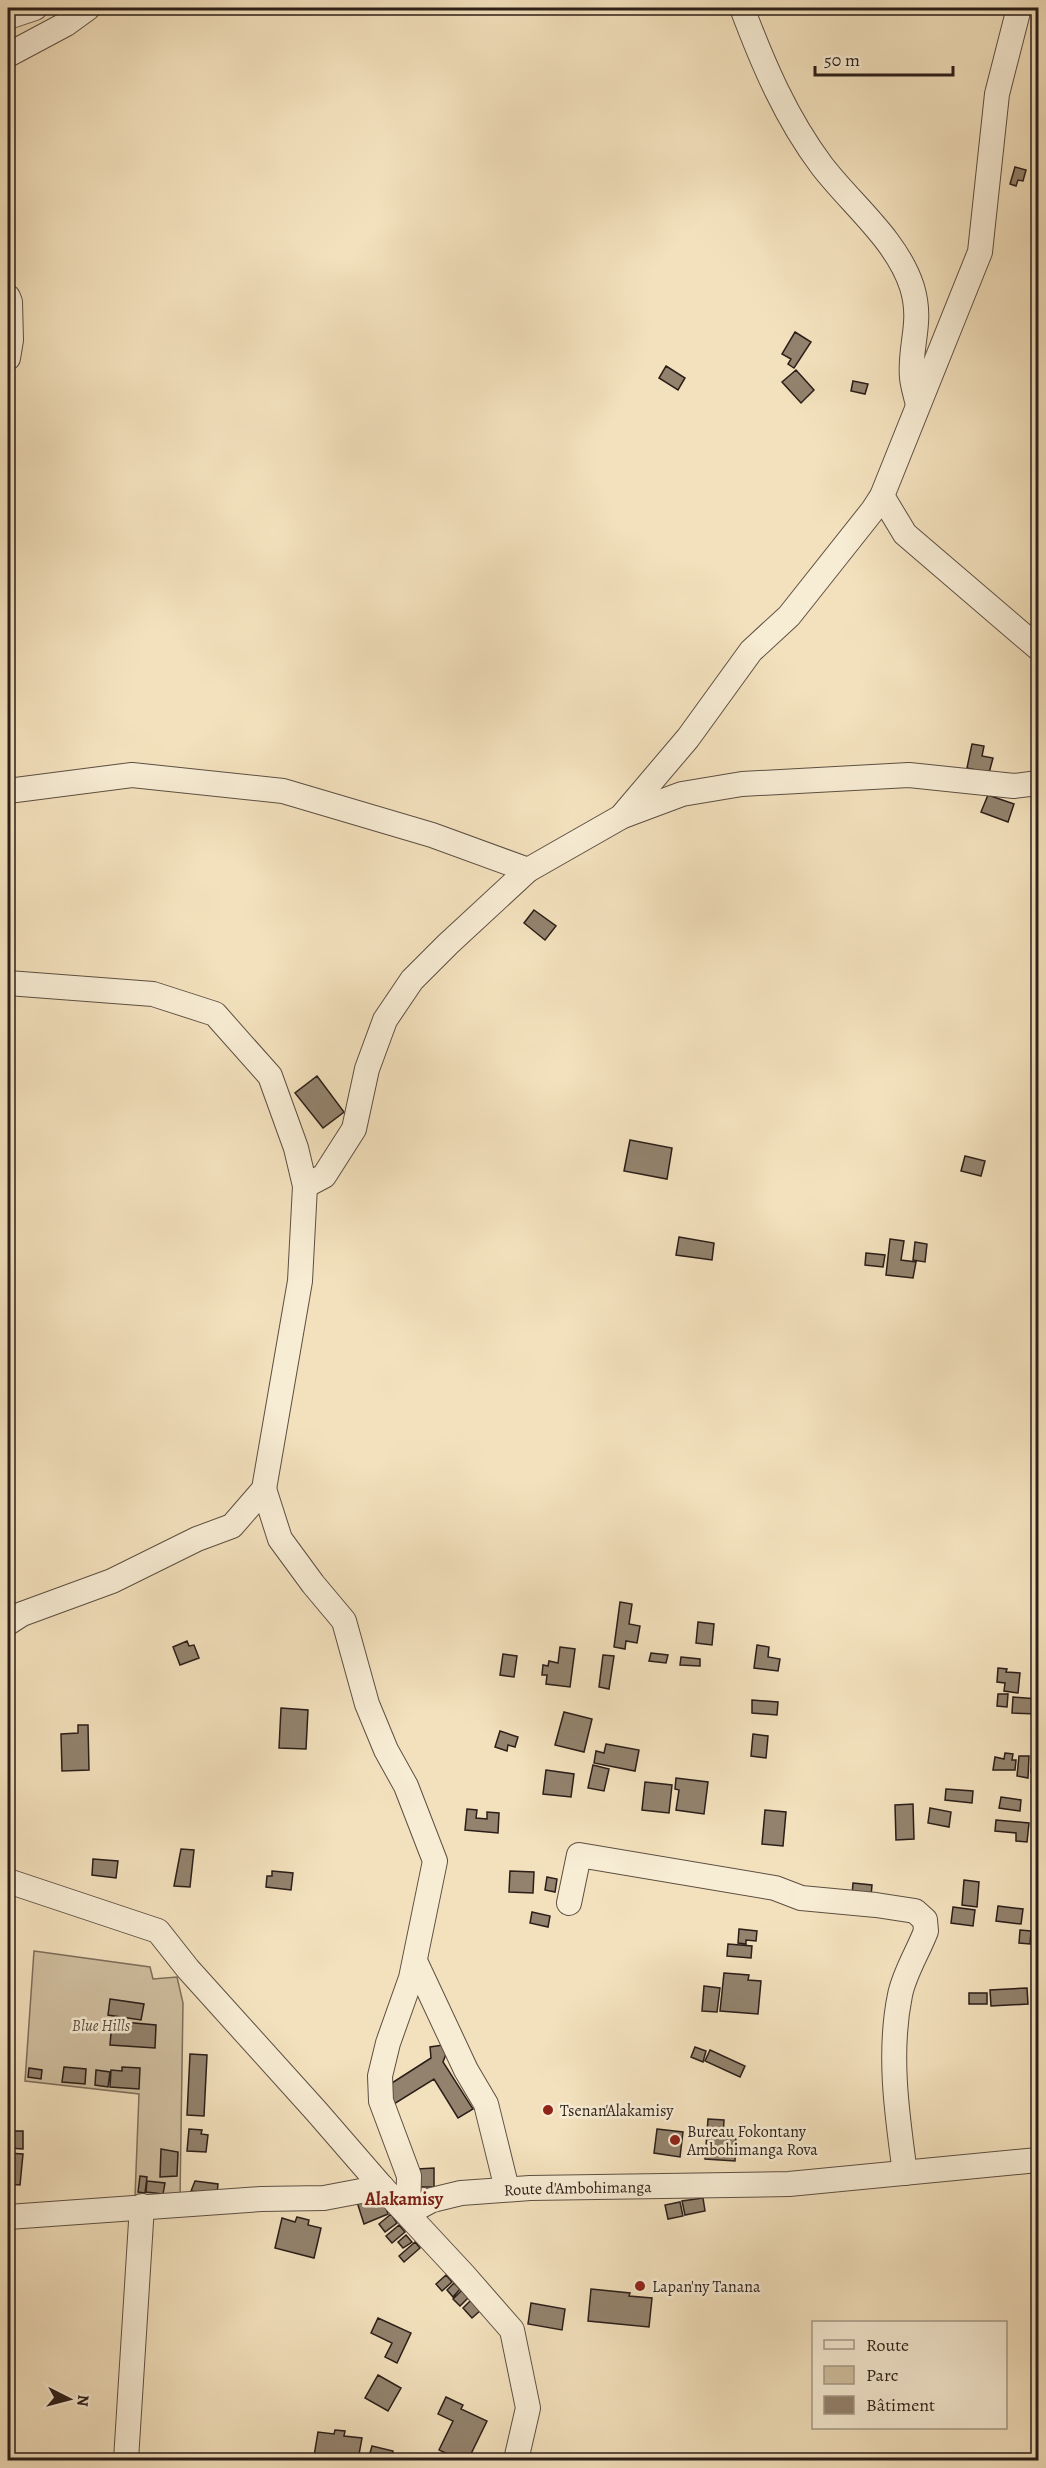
<svg xmlns="http://www.w3.org/2000/svg" width="1046" height="2468" font-family="Alegreya,serif">
<style>
.green{fill:#d1c0a1;stroke:#7e6f5d;stroke-width:1.5}
.building{fill:#93836e;stroke:#2b1e19;stroke-width:1.5}
.lines{fill:none;stroke-linecap:round;stroke-linejoin:round}
.minor-casing{stroke:#5d4f42;stroke-width:26}
.minor{stroke:#f7ecd4;stroke-width:24}
.poi-dot{fill:#8f2418;stroke:#f7ecd4;stroke-width:2}
.labels{text-anchor:middle;stroke-width:5;stroke-linejoin:round;paint-order:stroke}
.park-label{font-size:16px;font-style:italic;fill:#5d4f42;stroke:#f7ecd4}
.poi-label{font-size:16px;fill:#2b1e19;stroke:#f7ecd4;text-anchor:start}
.street-label{font-size:16px;fill:#2b1e19;stroke:#f7ecd4}
.neighbourhood-label{font-size:18px;font-weight:bold;fill:#7a1f14;stroke:#f7ecd4}
</style>
<rect width="100%" height="100%" fill="#f3e1bd"/>
<filter id="stains"><feTurbulence type="fractalNoise" baseFrequency=".00333" numOctaves="4"/><feColorMatrix values="0 0 0 0 .2 0 0 0 0 .09 0 0 0 0 .02 0 0 0 .5 -.17"/></filter>
<radialGradient id="worn" r=".72"><stop offset=".6" stop-color="#630" stop-opacity="0"/><stop offset="1" stop-color="#630" stop-opacity=".3"/></radialGradient>
<path class="green" d="M34,1951L150,1967L153,1979L177,1977L183,2003L180,2198L135,2196L139,2094L25,2081Z"/>
<path class="building" d="M1015,167L1026,170L1023,181L1018,180L1016,186L1010,184Z
M795,332L811,342L794,368L788,364L791,359L782,354Z
M666,366L685,378L678,390L659,378Z
M796,370L814,390L801,403L782,382Z
M853,381L868,384L865,394L851,391Z
M972,744L984,746L982,756L993,758L989,773L967,768Z
M988,795L1014,804L1008,822L981,812Z
M534,910L556,926L545,940L524,923Z
M317,1076L344,1112L323,1128L295,1093Z
M630,1140L672,1148L667,1179L624,1171Z
M965,1156L985,1161L981,1176L961,1171Z
M679,1237L714,1243L712,1260L676,1255Z
M890,1239L904,1241L901,1260L916,1262L913,1278L886,1275Z
M915,1242L927,1244L925,1262L913,1260Z
M866,1253L885,1255L883,1267L865,1265Z
M620,1602L632,1604L629,1624L640,1626L637,1643L626,1641L625,1649L614,1647Z
M698,1622L714,1624L712,1645L696,1643Z
M187,1641L189,1646L194,1645L199,1658L180,1665L173,1647Z
M757,1645L769,1647L768,1657L780,1659L778,1671L754,1668Z
M560,1647L575,1649L570,1687L546,1684L547,1675H542L543,1665L548,1666L549,1661L558,1663Z
M651,1653L668,1655L666,1663L649,1661Z
M503,1654L517,1656L514,1677L500,1675Z
M603,1655L614,1656L609,1689L599,1687Z
M681,1657L700,1659V1666L680,1665Z
M998,1668L1007,1669L1006,1672L1020,1673L1018,1693L1004,1691L1005,1683L997,1682Z
M998,1694H1008L1007,1707L997,1706Z
M1013,1697L1038,1699V1714L1012,1713Z
M752,1700L778,1702L777,1715L752,1713Z
M281,1708L308,1710L306,1749L279,1748Z
M564,1712L592,1719L584,1752L555,1745Z
M78,1725H88L89,1770L62,1771L61,1734L78,1733Z
M500,1731L518,1737L515,1747L508,1745L507,1751L495,1747Z
M753,1734L768,1736L766,1758L751,1756Z
M606,1744L639,1750L635,1771L594,1763L596,1751L604,1753Z
M1005,1753L1013,1754L1012,1760H1016L1015,1770H993L995,1757L1004,1759Z
M1019,1756H1029L1028,1778L1017,1776Z
M1033,1758L1038,1759V1773L1031,1772Z
M593,1765L609,1769L604,1791L588,1788Z
M546,1770L574,1774L571,1797L543,1794Z
M676,1778L708,1782L704,1814L676,1810L679,1790L675,1789Z
M645,1782L672,1785L669,1813L642,1810Z
M946,1789L973,1791L972,1803L945,1800Z
M1001,1797L1021,1800L1020,1811L999,1808Z
M913,1804L914,1839L896,1840L895,1805Z
M930,1808L951,1812L949,1827L928,1823Z
M467,1809L477,1810L476,1818L487,1819V1812L499,1813L498,1833L465,1830Z
M765,1810L786,1812L783,1846L762,1844Z
M996,1820L1029,1823L1027,1842L1016,1841V1833L995,1831Z
M181,1849L194,1850L190,1887L174,1886Z
M93,1859L118,1861L116,1878L92,1875Z
M272,1871L293,1873L291,1890L266,1887L267,1876H272Z
M510,1871L534,1872L533,1893L509,1892Z
M547,1877L557,1879L555,1892L545,1890Z
M964,1880L979,1882L977,1907L962,1905Z
M853,1883L872,1885L871,1896L852,1895Z
M998,1906L1023,1909L1021,1924L996,1921Z
M953,1907L975,1910L973,1926L951,1923Z
M532,1912L550,1916L548,1927L530,1923Z
M739,1929L757,1931L756,1941L746,1940V1944L738,1943Z
M1020,1930L1031,1931L1030,1944L1019,1943Z
M728,1944L752,1946L751,1958L727,1956Z
M724,1973L749,1975L748,1980L761,1981L758,2014L720,2011Z
M704,1986L720,1988L717,2012L702,2011Z
M1027,1988L1028,2004L991,2006L990,1990Z
M969,1993H987V2004H969Z
M110,1999L144,2004L141,2020L108,2015Z
M112,2021L156,2025L155,2048L110,2045Z
M443,2045L446,2054L443,2062L473,2109L458,2118L434,2079L394,2104L384,2088L431,2058L430,2047Z
M695,2047L706,2051L703,2062L691,2057Z
M710,2050L745,2066L740,2077L705,2061Z
M190,2054L207,2055L204,2116L187,2115Z
M64,2067L86,2069L85,2084L62,2082Z
M122,2067L140,2068L139,2089L110,2087L111,2070L122,2071Z
M29,2068L42,2070L41,2079L28,2077Z
M96,2070L110,2072L108,2087L95,2085Z
M708,2119L724,2120L723,2136H736L735,2161L705,2159Z
M189,2129L202,2130L201,2134L208,2135L206,2152L187,2151Z
M657,2129L683,2132L680,2157L654,2153Z
M8,2131H23V2149L8,2148Z
M161,2149L178,2152L177,2176L160,2177Z
M8,2153L23,2154L20,2185L8,2184Z
M434,2168V2187H417V2169Z
M140,2176L147,2177L145,2193L138,2192Z
M147,2181L165,2183L163,2194L146,2192Z
M195,2181L218,2184L217,2194L191,2191Z
M373,2196L376,2205L384,2202L388,2214L364,2224L357,2202Z
M703,2198L705,2211L685,2215L682,2201Z
M680,2202L683,2216L668,2219L665,2205Z
M391,2214L397,2223L385,2232L379,2224Z
M297,2217L309,2220L308,2225L321,2228L314,2258L275,2248L282,2218L295,2222Z
M399,2225L405,2232L392,2243L386,2236Z
M406,2235L412,2242L403,2248L398,2242Z
M415,2242L420,2248L404,2262L399,2256Z
M446,2275L452,2282L442,2291L436,2284Z
M454,2283L460,2289L453,2297L447,2290Z
M591,2289L630,2293L629,2296L652,2298L649,2327L588,2321Z
M462,2290L469,2297L460,2306L453,2299Z
M472,2299L481,2310L472,2318L463,2308Z
M531,2303L565,2309L562,2330L528,2324Z
M378,2318L411,2333L397,2363L385,2357L392,2343L371,2333Z
M378,2375L401,2388L388,2411L365,2398Z
M446,2397L463,2405L461,2409L487,2421L468,2460H460L439,2450L453,2421L438,2414Z
M335,2430L345,2431L344,2436L362,2438L358,2460L314,2456L318,2432L334,2434Z
M372,2446L393,2451L391,2460H368Z"/>
<g class="lines">
<g class="minor-casing">
<g id="minor">
<path d="M742,8C763,64 786,118 822,166C852,205 897,240 912,287C923,323 909,345 912,378C913,387 916,396 918,405"/>
<path d="M8,17L35,8"/>
<path d="M8,55L66,24L88,8"/>
<path d="M8,297L10,302L11,340L8,358"/>
<path d="M882,496L905,534L1038,648"/>
<path d="M8,791L132,775L283,791L432,835L528,870"/>
<path d="M623,816L682,794L742,784L909,775L1014,786L1038,783"/>
<path d="M8,983L153,994L215,1014L270,1076L296,1148L305,1186L300,1281L264,1489L232,1526L197,1539L112,1581L22,1614L8,1623"/>
<path d="M305,1186L324,1176L354,1129L367,1069L385,1020L412,980L448,944L528,870L621,817L688,738L751,651L789,616L873,510L882,496L980,252L997,94L1019,8"/>
<path d="M264,1489L280,1539L313,1584L344,1621L367,1704L386,1750L406,1786L435,1861L411,1978L388,2043L380,2076L381,2101L409,2176L408,2213"/>
<path d="M8,1881L158,1931L188,1969L317,2112L382,2187L463,2274L512,2330L528,2408L516,2460"/>
<path d="M569,1903L579,1855L775,1888L801,1898L876,1905L915,1911L925,1920L926,1931C918,1952 904,1974 900,1995C888,2053 897,2115 905,2173"/>
<path d="M415,1961L466,2070L486,2104L507,2189"/>
<path id="s1" d="M408,2213L432,2200L461,2193L530,2188L789,2184L1038,2160"/>
<path d="M8,2217L261,2199L324,2198L382,2187"/>
<path d="M126,2460L142,2206"/>
</g>
</g>
<use href="#minor" class="minor"/>
</g>
<g class="poi-dot">
<circle cx="548" cy="2110" r="6"/>
<circle cx="675" cy="2140" r="6"/>
<circle cx="640" cy="2286" r="6"/>
</g>
<g class="labels">
<g class="park-label">
<text x="101" y="2031">Blue Hills</text>
</g>
<g class="poi-label">
<text x="560" y="2116">Tsenan'Alakamisy</text>
<text x="687" y="2137">Bureau Fokontany<tspan x="687" dy="18">Ambohimanga Rova</tspan></text>
<text x="652" y="2292">Lapan'ny Tanana</text>
</g>
<g class="street-label">
<text dy="6" stroke="none"><textPath href="#s1" startOffset="174">Route d'Ambohimanga</textPath></text>
</g>
<g class="neighbourhood-label">
<text x="404" y="2205">Alakamisy</text>
</g>
</g>
<rect width="1046" height="2468" fill="none" stroke="#f3e1bd" stroke-width="30"/>
<rect x="9" y="9" width="1028" height="2450" fill="none" stroke="#2b1e19" stroke-width="3"/>
<rect x="15" y="15" width="1016" height="2438" fill="none" stroke="#2b1e19" stroke-width="1.5"/>
<rect x="812" y="2321" width="195" height="108" fill="#f7ecd4" stroke="#a59a89" stroke-width="1.5"/>
<rect x="824" y="2340" width="30" height="9" fill="#f7ecd4" stroke="#a59a89" stroke-width="1.5"/>
<text x="866" y="2351" font-size="18" fill="#2b1e19">Route</text>
<rect x="824" y="2366" width="30" height="18" fill="#d1c0a1" stroke="#a59a89" stroke-width="1.5"/>
<text x="866" y="2381" font-size="18" fill="#2b1e19">Parc</text>
<rect x="824" y="2396" width="30" height="18" fill="#93836e" stroke="#a59a89" stroke-width="1.5"/>
<text x="866" y="2411" font-size="18" fill="#2b1e19">Bâtiment</text>
<g transform="translate(69 2399) rotate(96)" stroke="#f7ecd4" stroke-width="4.5" paint-order="stroke">
<path d="M0-4.5L10 22L0 15L-10 22Z" fill="#2b1e19"/>
<text y="-9" font-size="16" font-weight="bold" text-anchor="middle" fill="#2b1e19">N</text>
</g>
<path d="M815 66v9h138v-9" fill="none" stroke="#2b1e19" stroke-width="3"/>
<text x="824" y="66" font-size="18" fill="#2b1e19" stroke="#f7ecd4" stroke-width="4.5" paint-order="stroke">50 m</text>
<rect width="100%" height="100%" filter="url(#stains)"/>
<rect width="100%" height="100%" fill="url(#worn)"/>
</svg>
